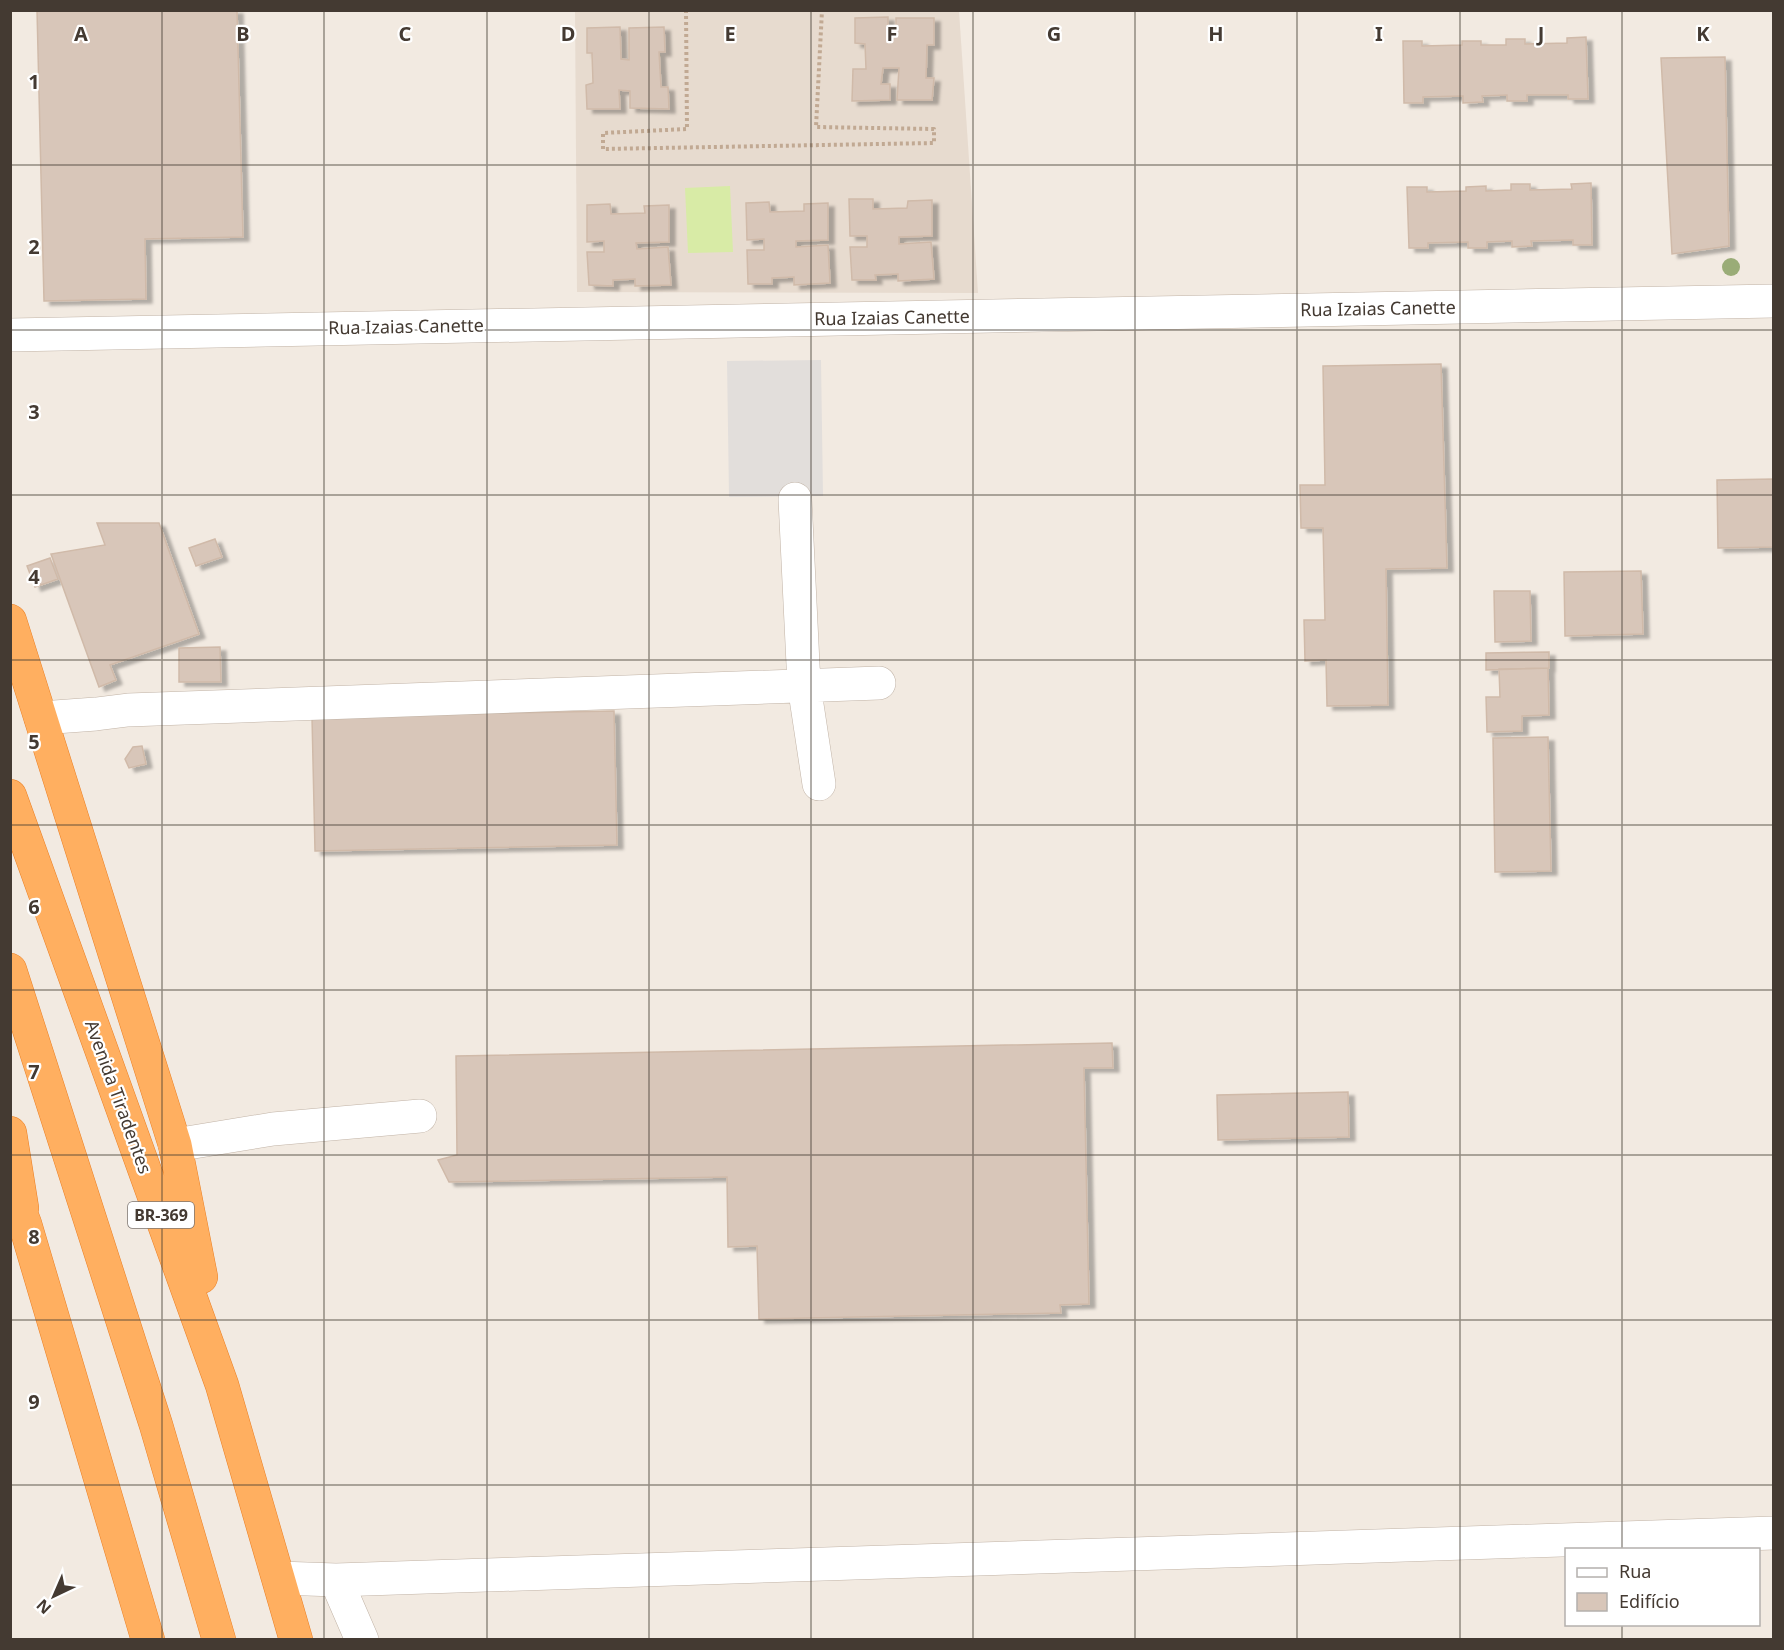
<svg xmlns="http://www.w3.org/2000/svg" width="1784" height="1650" font-family="'Noto Sans',sans-serif">
<style>
.residential{fill:#e7dbcf}
.green{fill:#d8eba6}
.parking{fill:#e2dedb}
.building{fill:#d8c6b9;stroke:#d0baa9;stroke-width:1.5;filter:url(#shadow)}
.lines{fill:none;stroke-linecap:round;stroke-linejoin:round}
.minor-casing{stroke:#c1b3a6;stroke-width:34}
.highway-casing{stroke:#ea7f24;stroke-width:34}
.path{stroke:#c1a993;stroke-width:4;stroke-dasharray:3 3;stroke-linecap:butt}
.minor{stroke:#fff;stroke-width:33}
.highway{stroke:#ffaf60;stroke-width:33}
.tree{fill:#9aac77}
.grid{fill:none;stroke:#443a32;stroke-width:1.5;stroke-opacity:0.55}
.labels{text-anchor:middle;stroke-width:4.5;stroke-linejoin:round;paint-order:stroke}
.shield{fill:#fff;stroke:#7c7570;stroke-width:1.5}
.shield-label{font-size:16px;font-weight:bold;fill:#443a32}
.street-label{font-size:18px;fill:#443a32;stroke:#fff}
.grid-label{font-size:20px;text-anchor:middle;font-weight:bold;fill:#443a32;stroke:#fff;stroke-width:4.5;stroke-linejoin:round;paint-order:stroke}
</style>
<defs>
<filter id="shadow"><feDropShadow dx="6" dy="4" stdDeviation="1.5" flood-color="#0004"/></filter>
</defs>
<rect width="100%" height="100%" fill="#f2eae1"/>
<path class="residential" d="M575,11H959L978,293L577,292Z"/>
<path class="green" d="M730,186L733,252L688,253L685,188Z"/>
<path class="parking" d="M821,360L823,496L729,497L727,361Z"/>
<path class="building" d="M37,10H237L243,237L145,239L146,299L44,301Z
M888,17V37H896V18H934V45H927L926,78H934L932,100H897L899,68H883L881,84H890V100L852,101L853,69H866L865,44L855,43V18Z
M620,27L621,59L629,60V28L664,27L665,52H659L661,87H668L669,109L630,108V91L619,90L620,109H587L586,85L593,83L592,53H587V28Z
M1586,37L1588,99H1568V95H1527V101H1507V95L1482,96L1483,102L1463,103V96L1423,97V103H1404L1403,41H1422V46L1462,45V41H1481V45H1506V39H1525V44L1567,43V38Z
M1725,57L1729,246L1672,254L1661,58Z
M1591,183L1592,245H1573V240L1531,241L1532,246L1512,247V241L1487,242V248H1468V242L1428,243V248H1409L1407,187H1427V192L1466,191V187L1486,186V191L1511,190V184H1530V190L1572,189L1571,184Z
M849,199H873V209L907,208L908,201L932,200V236L899,237V244L931,242L934,279L898,281V274L875,275L876,280H852L850,247H867V236H850Z
M769,202L770,212L804,211V204L828,203V240L796,241V247L828,245L830,283L794,285V277L772,278V284H748L747,250H764V239L747,240L746,203Z
M610,204L611,214L645,213L644,206L669,205V242L636,243L637,249L668,247L671,285L635,286V279L613,280V286L589,285L587,252H604V241L587,242V205Z
M1441,364L1447,568L1386,569L1388,705L1327,706L1326,660L1305,661L1304,620H1325L1323,528H1301L1300,485H1325L1323,366Z
M1774,479V547L1718,548L1717,480Z
M97,523H159L199,634L110,665L116,680L99,687L51,554L105,545Z
M215,539L222,557L196,566L189,548Z
M50,558L58,579L35,587L27,566Z
M1641,571L1643,634L1565,636L1564,572Z
M1494,591H1530L1531,641L1495,642Z
M220,647L221,682H179V648Z
M1549,652V668L1486,670V653Z
M1548,668L1549,715L1522,716V731L1487,732L1486,697H1500L1499,669Z
M614,711L617,845L315,851L312,717Z
M1548,737L1551,871L1495,872L1493,738Z
M142,746L146,764L129,768L125,759L133,747Z
M1112,1043L1113,1068H1084L1089,1304L1060,1305L1061,1313L759,1319L757,1246L728,1247L727,1177L449,1182L438,1160L457,1155L456,1056Z
M1348,1092L1349,1137L1218,1140L1217,1095Z"/>
<g class="lines">
<g class="minor-casing">
<path id="minor" d="M10,335L1774,301
M795,499L804,685L819,784
M41,718L96,714L128,710L879,683
M175,1145L273,1129L420,1116
M279,1578L336,1580L1774,1533
M336,1580L362,1640"/>
</g>
<g class="highway-casing">
<path id="highway" d="M10,621L175,1145L201,1277
M10,796L222,1385L296,1640
M10,970L156,1425L219,1640
M10,1133L22,1208
M10,1185L25,1224L148,1640"/>
</g>
<path class="path" d="M686,10L687,129L603,133V149L934,143V129L816,127L822,10"/>
<use href="#minor" class="minor"/>
<use href="#highway" class="highway"/>
</g>
<circle class="tree" cx="1731" cy="267" r="9"/>
<path class="grid" d="M162,10V1640M324,10V1640M487,10V1640M649,10V1640M811,10V1640M973,10V1640M1135,10V1640M1297,10V1640M1460,10V1640M1622,10V1550M10,165H1774M10,330H1774M10,495H1774M10,660H1774M10,825H1774M10,990H1774M10,1155H1774M10,1320H1774M10,1485H1774M1622,1624V1640"/>
<g class="labels">
<rect class="shield" x="128" y="1202" width="66" height="26" rx="4.5"/>
<g class="shield-label">
<text x="161" y="1221">BR-369</text>
</g>
<g class="street-label">
<text transform="translate(1378 309) rotate(-1)" y="6">Rua Izaias Canette</text>
<text transform="translate(892 318) rotate(-1)" y="6">Rua Izaias Canette</text>
<text transform="translate(406 327) rotate(-1)" y="6">Rua Izaias Canette</text>
<text transform="translate(118 1097) rotate(70)" y="6">Avenida Tiradentes</text>
</g>
</g>
<g class="grid-label">
<text x="81" y="41">A</text>
<text x="243" y="41">B</text>
<text x="405" y="41">C</text>
<text x="568" y="41">D</text>
<text x="730" y="41">E</text>
<text x="892" y="41">F</text>
<text x="1054" y="41">G</text>
<text x="1216" y="41">H</text>
<text x="1379" y="41">I</text>
<text x="1541" y="41">J</text>
<text x="1703" y="41">K</text>
<text x="34" y="89">1</text>
<text x="34" y="254">2</text>
<text x="34" y="419">3</text>
<text x="34" y="584">4</text>
<text x="34" y="749">5</text>
<text x="34" y="914">6</text>
<text x="34" y="1079">7</text>
<text x="34" y="1244">8</text>
<text x="34" y="1409">9</text>
</g>
<rect width="1784" height="1650" fill="none" stroke="#443a32" stroke-width="24"/>
<rect x="1565" y="1548" width="195" height="78" fill="#ffffff" stroke="#b4b0ad" stroke-width="1.5"/>
<rect x="1577" y="1568" width="30" height="9" fill="#ffffff" stroke="#b4b0ad" stroke-width="1.5"/>
<text x="1619" y="1578" font-size="18" fill="#443a32">Rua</text>
<rect x="1577" y="1593" width="30" height="18" fill="#d8c6b9" stroke="#b4b0ad" stroke-width="1.5"/>
<text x="1619" y="1608" font-size="18" fill="#443a32">Edifício</text>
<g transform="translate(54 1596) rotate(224)" stroke="#ffffff" stroke-width="4.5" paint-order="stroke">
<path d="M0-4.5L10 22L0 15L-10 22Z" fill="#443a32"/>
<text y="-9" font-size="16" font-weight="bold" text-anchor="middle" fill="#443a32">N</text>
</g>
</svg>
